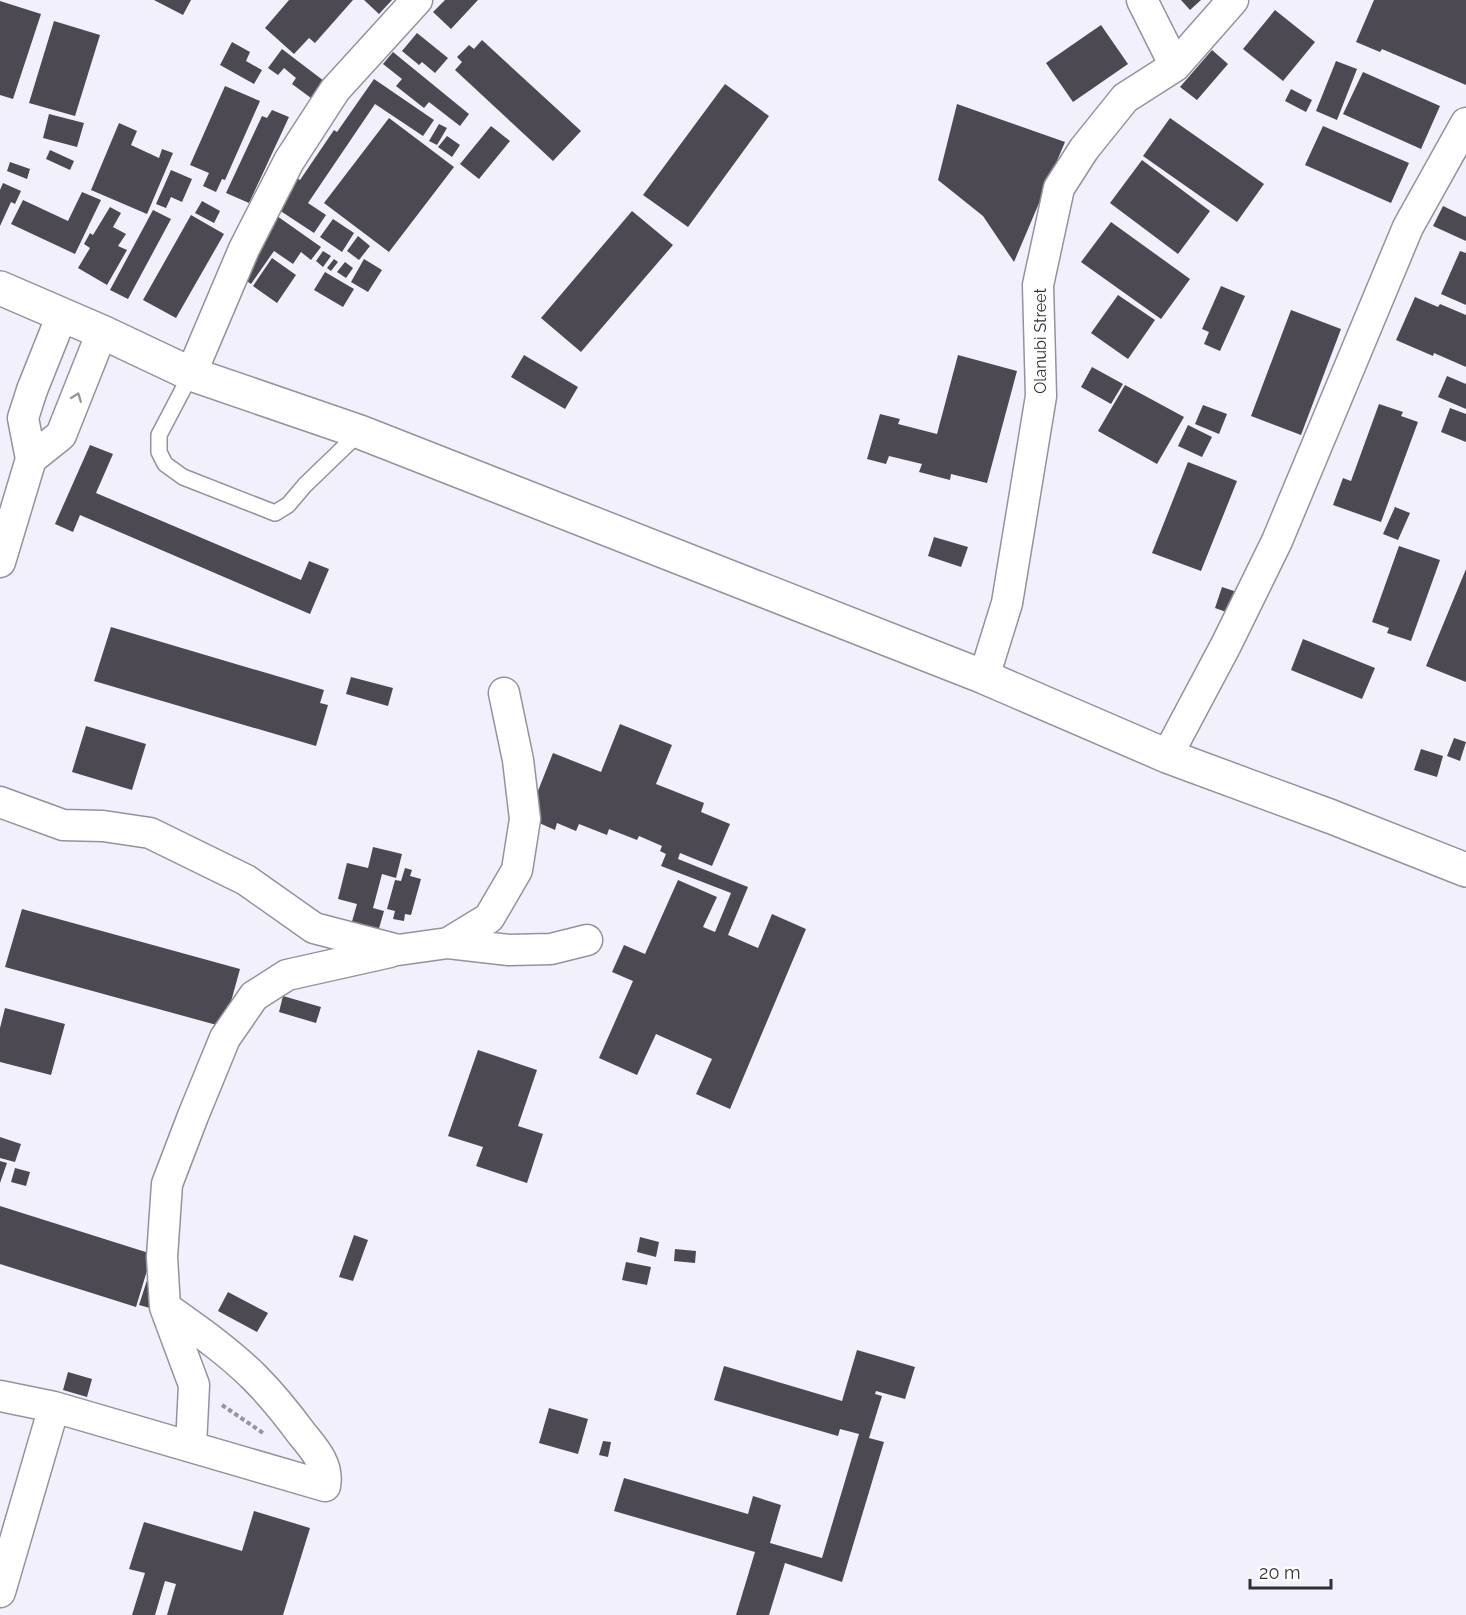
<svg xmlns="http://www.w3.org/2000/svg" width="1466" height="1615" font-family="Raleway,sans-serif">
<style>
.building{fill:#4c4953}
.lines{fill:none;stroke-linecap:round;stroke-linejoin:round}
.lane-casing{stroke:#94929d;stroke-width:18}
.street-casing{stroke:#94929d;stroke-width:33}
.primary-casing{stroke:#94929d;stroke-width:36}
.path{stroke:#96949c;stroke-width:4;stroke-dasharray:4.5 3;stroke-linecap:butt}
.lane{stroke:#fff;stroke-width:15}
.street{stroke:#fff;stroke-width:30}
.primary{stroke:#fff;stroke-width:33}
.oneway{stroke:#989799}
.labels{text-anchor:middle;stroke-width:6;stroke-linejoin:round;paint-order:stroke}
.street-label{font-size:16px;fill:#302f33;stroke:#fff}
</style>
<rect width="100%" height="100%" fill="#f3f0fd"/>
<path class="building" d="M154,0H191L183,15Z
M289,0H353L315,43L309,38L294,54L265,28Z
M364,0H392L379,14Z
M445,0H478L451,29L433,12Z
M1181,0H1201L1190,10Z
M1374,0H1466V85L1382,49L1380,52L1356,42Z
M0,1L41,14L13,99L0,95Z
M1275,10L1315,42L1283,81L1243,49Z
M54,21L100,35L75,116L29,103Z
M1101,25L1128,64L1073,102L1046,63Z
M417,33L448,58L435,73L422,62L419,65L402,51Z
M482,40L581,131L553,161L455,70L462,62L457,57L469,45L474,49Z
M232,42L250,52L246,61L262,70L254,84L220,65Z
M282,49L324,81L311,98L292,84L296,78L284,68L278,75L268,68Z
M1212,50L1228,64L1197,100L1180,87Z
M393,52L469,114L460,126L429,102L424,108L396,86L402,79L383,64Z
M1336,61L1357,69L1337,120L1316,111Z
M1363,72L1440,106L1421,149L1343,114Z
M374,79L434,120L423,136L375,104L308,203L326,215L314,233L279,210L291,174L300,180L334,130L337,132Z
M725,84L769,116L688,227L643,195Z
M225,86L260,101L225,180L222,179L216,192L203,186L209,173L190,165Z
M1291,89L1312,100L1306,112L1285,101Z
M957,104L1065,142L1014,262L983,216L938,180Z
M272,110L289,117L249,203L226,193L262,116L267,118Z
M49,114L84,123L77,147L43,138Z
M389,118L454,167L389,252L324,203Z
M1170,118L1264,184L1237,222L1143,156Z
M119,123L137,131L131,145L159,158L162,149L173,153L147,214L91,190Z
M439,124L447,128L437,145L429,141Z
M491,126L510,141L479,179L460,164Z
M1323,126L1409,163L1391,203L1305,165Z
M447,136L460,145L452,157L438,147Z
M50,150L74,161L70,170L46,159Z
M1142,160L1210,211L1178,254L1110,203Z
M10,162L30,169L27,179L7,171Z
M171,170L192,179L182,202L171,197L166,208L156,204Z
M3,183L21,191L15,204L11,202L0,226V190Z
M82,192L101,200L75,254L11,224L23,200L68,221Z
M202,201L220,211L214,223L195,213Z
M1443,206L1466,217V241L1433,226Z
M110,207L121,213L113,227L126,234L118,246L127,250L107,285L78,268L90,248L84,244L90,233L93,235Z
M153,210L171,219L128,299L110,290Z
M632,211L673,245L581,352L541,318Z
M191,215L224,234L176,318L143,300Z
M277,216L321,247L311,260L301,252L293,264L274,251L251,284L241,277L264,245L259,242Z
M333,219L354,233L342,252L320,237Z
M1111,222L1190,279L1161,319L1081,262Z
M358,236L370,246L359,260L347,251Z
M323,251L331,256L323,267L316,261Z
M1460,251L1466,253V305L1441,294Z
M272,258L296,275L277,303L253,286Z
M334,259L338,262L331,271L327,268Z
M364,259L382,270L368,292L351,282Z
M345,262L353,268L346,278L337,272Z
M325,272L354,289L343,307L314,290Z
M1221,286L1245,296L1220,351L1204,344L1209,332L1202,329Z
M1118,295L1155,320L1128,359L1091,333Z
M1415,297L1438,307L1440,304L1466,315V367L1434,353L1433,356L1396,340Z
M1291,310L1341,329L1301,435L1251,416Z
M524,355L578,387L565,409L511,377Z
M958,355L1017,371L987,483L951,474L950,480L919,472L922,464L889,456L886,464L867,459L880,414L900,419L898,424L937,434Z
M1092,367L1123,384L1111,404L1081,387Z
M1447,376L1466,384V409L1438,397Z
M1125,385L1184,417L1157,464L1098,431Z
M1379,404L1403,412L1401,416L1418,422L1381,522L1333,505L1343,478L1351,481Z
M1203,405L1227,414L1219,434L1195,424Z
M1450,408L1466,414V442L1441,432Z
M1188,425L1212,437L1202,457L1178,446Z
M90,445L113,454L96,493L301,580L309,561L329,569L310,614L80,515L73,532L55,524Z
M1188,462L1237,481L1201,571L1152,553Z
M1395,507L1410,513L1398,540L1383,534Z
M934,537L968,547L961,567L928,556Z
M1399,546L1440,560L1411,641L1387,633L1389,628L1372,622Z
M1466,569V682L1426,666Z
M1222,587L1237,592L1229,613L1215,608Z
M111,627L324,690L320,703L328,705L316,746L94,681Z
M1303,639L1375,668L1362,699L1291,670Z
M351,677L393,688L388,706L346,694Z
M620,724L672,745L656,784L704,803L701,812L730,824L712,866L680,853L678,859L748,887L728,935L758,948L772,914L806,929L730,1109L696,1094L712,1059L656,1034L637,1075L599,1058L633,981L612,972L624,945L645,954L678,880L717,897L703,927L715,932L731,893L661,866L666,854L660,851L662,846L639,836L637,840L609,829L607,835L579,824L576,831L557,823L555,830L537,822L530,811L553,753L601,772Z
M86,726L146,744L132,790L72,772Z
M1454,738L1466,742L1460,761L1447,756Z
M1421,749L1443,756L1437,777L1414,770Z
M373,847L402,854L396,878L382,874L373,908L384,911L378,932L351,925L357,904L338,899L347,863L368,868Z
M405,868L412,870L410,876L421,879L411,915L405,914L404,921L393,919L395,911L387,909L395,880L401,881Z
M22,909L240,969L224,1027L5,967Z
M283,996L321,1007L316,1023L279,1012Z
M5,1008L65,1024L51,1075L0,1062V1028Z
M478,1050L537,1070L518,1126L543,1134L527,1183L476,1166L483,1147L448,1136Z
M0,1137L21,1144L15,1162L0,1158Z
M0,1161L7,1163L0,1183Z
M15,1168L30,1172L26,1186L11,1182Z
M0,1206L152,1254L136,1307L0,1264Z
M354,1235L368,1240L353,1281L339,1277Z
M640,1237L659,1242L656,1257L637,1252Z
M675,1249L696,1251L695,1263L674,1261Z
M626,1262L651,1267L647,1285L622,1280Z
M150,1271L161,1274L150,1308L139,1305Z
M228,1292L268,1313L257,1332L218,1311Z
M857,1350L915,1367L905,1399L876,1391L875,1394L882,1396L869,1438L884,1442L842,1582L785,1563L769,1615H736L755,1552L614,1511L624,1478L748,1514L753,1496L781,1505L770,1543L822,1558L859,1434L840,1429L838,1436L714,1400L724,1366L842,1401Z
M68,1372L92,1379L87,1397L63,1390Z
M549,1408L588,1419L578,1454L539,1443Z
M603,1441L611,1442L608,1457L599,1455Z
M254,1511L310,1528L283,1615H167L176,1584L165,1581L155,1615H132L145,1573L129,1569L144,1522L242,1551Z"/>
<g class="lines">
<g class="lane-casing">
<path id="lane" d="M191,374L159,435V452L165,464L183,477L275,513L288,505L305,485L360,432"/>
</g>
<g class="street-casing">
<path id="street" d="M1142,0L1175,66
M191,374L244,249L289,161L335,90L417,0
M31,459L61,435L102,332
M0,562L31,459L23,418L32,390L62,315
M984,677L1007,603L1041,396L1038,285L1059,188L1084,149L1125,98L1175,66L1233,0
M1167,756L1226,645L1277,541L1408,227L1466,123
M0,802L63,825L103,826L150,833L246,880L314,928L398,950L448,943L489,918L517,870L525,819L518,760L504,693
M448,943L509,950L551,949L587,940
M0,1396L54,1407L325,1486C329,1465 315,1450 302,1434C288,1415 272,1395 255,1378C228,1351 196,1329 165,1307
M191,1446L194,1385L165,1307L162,1257L167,1184L193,1116L225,1038L254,996L287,975L390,952
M0,1592L54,1407"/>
</g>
<g class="primary-casing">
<path id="primary" d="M0,288L102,332L191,374L360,432L984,677L1167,756L1332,817L1466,870"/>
</g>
<path class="path" d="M222,1405L263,1433"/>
<use href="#lane" class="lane"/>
<use href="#street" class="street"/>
<use href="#primary" class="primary"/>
</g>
<defs><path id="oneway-chevron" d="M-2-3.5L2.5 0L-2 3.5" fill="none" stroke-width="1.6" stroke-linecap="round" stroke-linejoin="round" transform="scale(1.5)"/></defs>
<use class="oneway" href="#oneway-chevron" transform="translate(77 397) rotate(-69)"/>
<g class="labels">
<g class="street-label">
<text transform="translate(1040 341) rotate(-90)" y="6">Olanubi Street</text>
</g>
</g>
<path d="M1250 1579v9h81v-9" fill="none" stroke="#302f33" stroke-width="3"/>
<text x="1259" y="1579" font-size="18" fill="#302f33" stroke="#ffffff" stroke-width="4.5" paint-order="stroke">20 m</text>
</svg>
